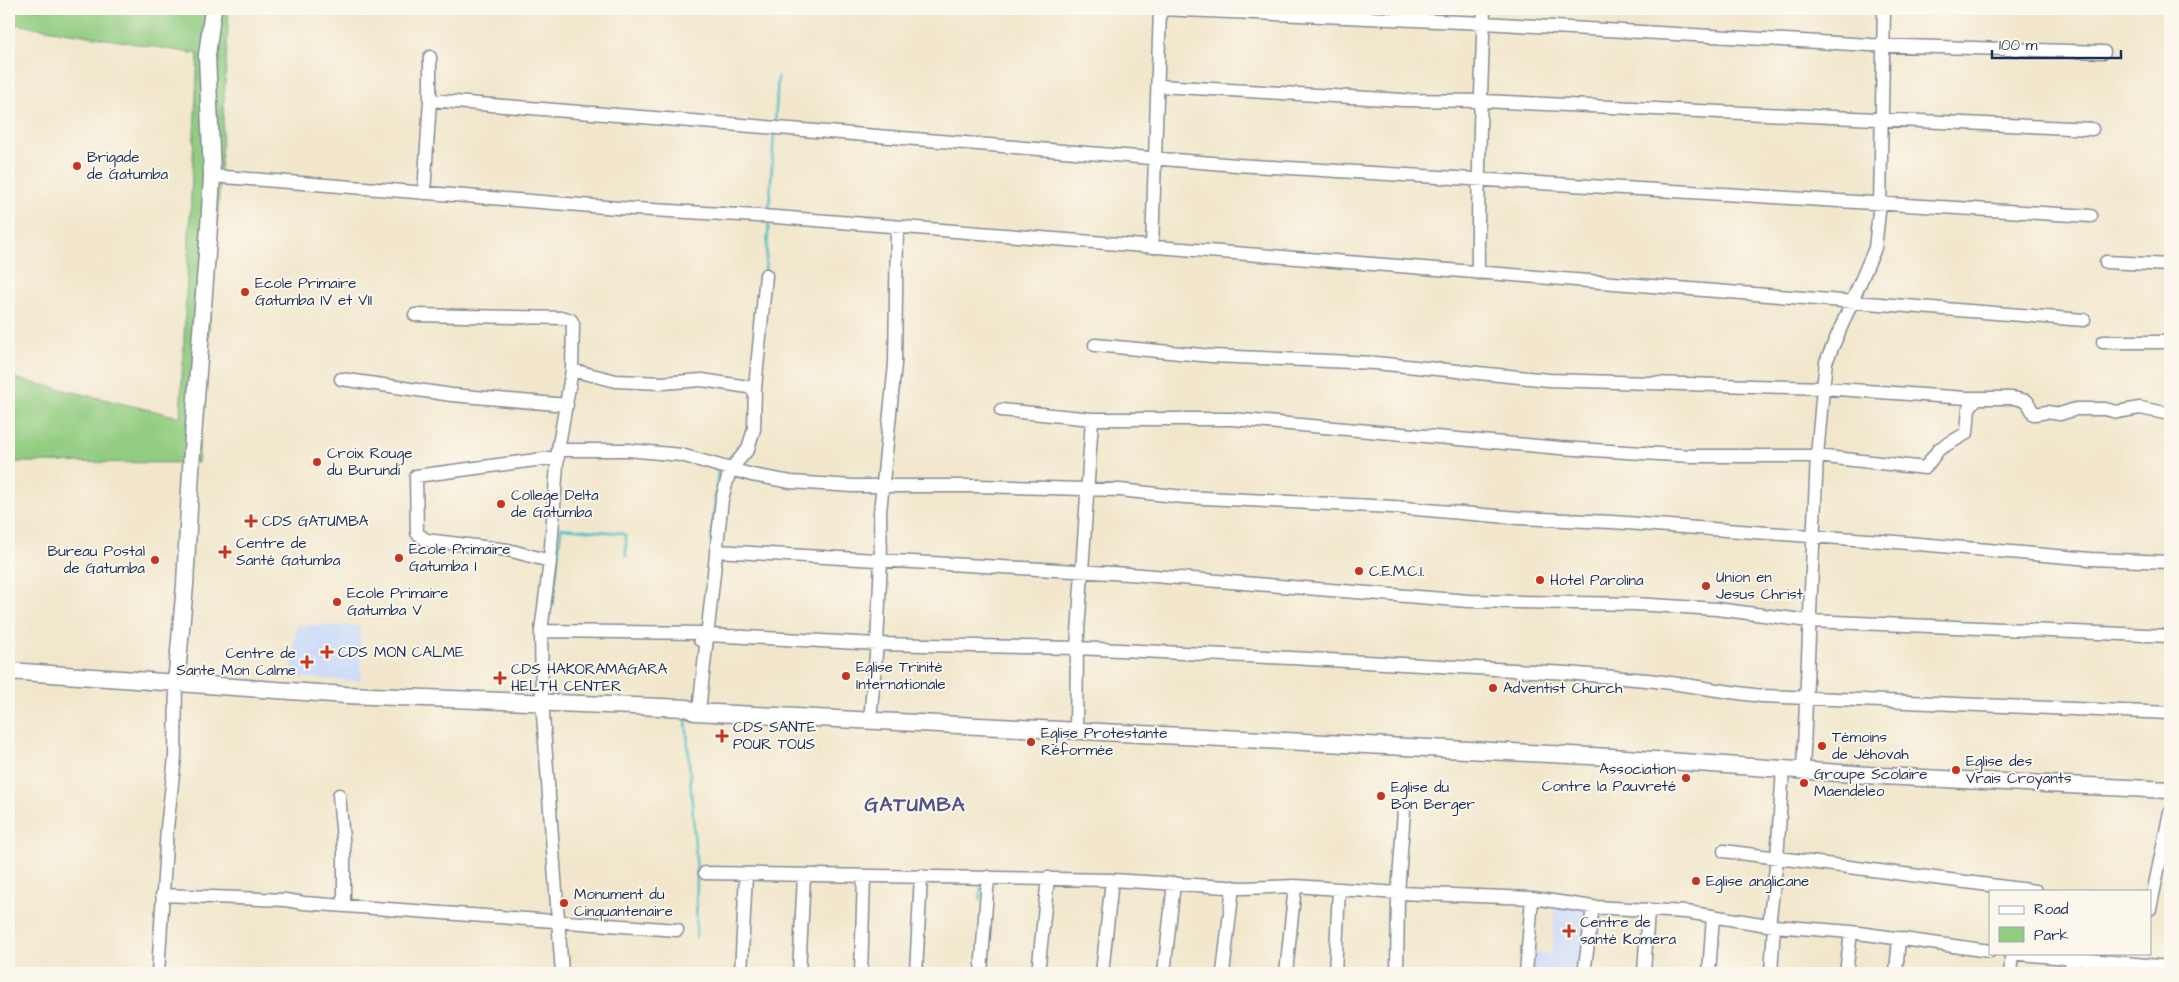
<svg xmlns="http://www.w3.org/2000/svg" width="2179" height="982" font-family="'Architects Daughter',sans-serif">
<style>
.built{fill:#ccdbf9}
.green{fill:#91cc80;stroke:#567e6f}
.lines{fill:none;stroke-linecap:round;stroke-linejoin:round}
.stream{stroke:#51bfc7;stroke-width:2.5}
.minor-casing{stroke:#868b95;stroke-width:15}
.major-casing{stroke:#868b95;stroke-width:19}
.minor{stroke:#fff;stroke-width:12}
.major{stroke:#fff;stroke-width:16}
.poi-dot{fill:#c8321e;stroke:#fbf7ec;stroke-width:2}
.labels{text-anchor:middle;stroke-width:4;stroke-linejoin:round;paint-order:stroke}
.poi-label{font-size:15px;fill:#1b2f5e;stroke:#fbf7ec;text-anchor:start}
.district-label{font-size:20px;font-weight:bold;letter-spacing:1px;fill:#50538c;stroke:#fbf7ec}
</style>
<rect width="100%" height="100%" fill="#fbf7ec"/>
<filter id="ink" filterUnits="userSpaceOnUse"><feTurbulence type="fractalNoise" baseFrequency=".02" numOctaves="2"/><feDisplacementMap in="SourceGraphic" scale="10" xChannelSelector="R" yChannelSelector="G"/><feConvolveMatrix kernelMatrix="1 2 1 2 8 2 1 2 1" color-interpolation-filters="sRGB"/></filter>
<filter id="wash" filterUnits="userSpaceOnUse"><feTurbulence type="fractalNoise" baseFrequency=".0096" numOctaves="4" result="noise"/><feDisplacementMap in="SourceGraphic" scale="20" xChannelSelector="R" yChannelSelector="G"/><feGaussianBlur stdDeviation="1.12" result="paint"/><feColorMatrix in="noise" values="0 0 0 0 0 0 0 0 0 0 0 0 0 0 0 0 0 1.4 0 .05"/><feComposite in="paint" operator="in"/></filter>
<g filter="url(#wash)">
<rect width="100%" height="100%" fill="#f2e7cc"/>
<path class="built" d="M297,625L360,626L361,681L290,677Z
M1555,905L1588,909L1581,973H1526L1528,953L1552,954Z"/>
<path class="green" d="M9,9H229L218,216L198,463L9,462V377L180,417L198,54L9,23Z"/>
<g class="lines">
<path class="stream" d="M775,124L778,77
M769,214L774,132
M765,271L769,222
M724,462L741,448
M711,542L718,470
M553,606L561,528L621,533L626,536V556
M686,718L697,874L696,937
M980,900L981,883
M2130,973V966"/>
</g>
</g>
<g filter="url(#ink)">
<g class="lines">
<g class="minor-casing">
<path id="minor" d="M1160,9L1484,23L1871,45L2104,52
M430,57V100
M1159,86L1403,100L1482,101L2092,129
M212,176L618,208L776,217L2084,320
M424,193L430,100L1237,165L2091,216
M1152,247L1160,9
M2106,262L2170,265
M1478,273C1477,185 1481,97 1484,9
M415,315L565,318L571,320L573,324L572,370L558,450L550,561L541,631L542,701L562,973
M2103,342H2170
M1095,345L1212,356L1375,363L1549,380L1823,388L1966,398H2013L2027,401L2034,414L2047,412L2060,414L2076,409H2105L2117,412L2140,408L2170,414
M572,370L616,381L662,383L702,380L755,388
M341,379L452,395L567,405
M1001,410L1092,419H1232L1560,448L1692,456H1817L1925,468L1939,449L1967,433L1969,408L1977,398
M558,450H628L681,455L752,475L791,482L853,486H977L1120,490L1184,497L1393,507L1519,518L1612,522L1896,542L2090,559L2170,562
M716,551L1129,574L1469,601L1634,604L1717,609L1809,621L2170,636
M550,561L508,550L426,540L417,533L416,476L558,457
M541,631L700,633V640H706
M707,635L877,644L1077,648L1291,658L1567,673L1646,680C1686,684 1723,692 1763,696L2170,713
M699,711L722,499L730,470L748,449L754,429L755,388L766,275
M870,719L877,644L881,560L880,512L895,364L897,227
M1076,731L1077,648L1092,419
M1803,770L1817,456L1823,388L1826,362L1875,248L1880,203L1884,9
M339,795L344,850V906
M1724,851L2036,891
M705,873L1112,880L1243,888L1295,886L1398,893L1532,898L1593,907L1686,912L1774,926L1851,932L1990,951
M162,895L285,900L304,903L677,930
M2150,909L2170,812
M1769,925L1777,859L1783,768
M2009,953L2170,967
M158,973L167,828L175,757L176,684
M741,973L746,874
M799,973L804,876
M861,973L864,876
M916,973L921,876
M981,973L988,877
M1038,973L1048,878
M1102,973L1112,880
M1164,973L1174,883
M1223,973L1233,887
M1286,973L1295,886
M1335,973L1339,889
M1397,973L1398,893L1404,811
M1526,973L1532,898
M1584,973L1593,907
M1644,973L1648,910
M1709,973L1713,916
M1771,973L1774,926
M1846,973L1851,932
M1896,973L1899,938
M2010,973L2012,954
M2071,973L2072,959"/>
</g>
<g class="major-casing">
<path id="major" d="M9,671L346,695L687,708L695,712L1611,757L1882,776L2170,790
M176,684L185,585L192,451L209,227L212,176L207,55L213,9"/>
</g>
<use href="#minor" class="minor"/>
<use href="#major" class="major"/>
</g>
</g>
<g class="poi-dot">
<circle cx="77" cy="166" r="5"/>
<circle cx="245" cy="292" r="5"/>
<circle cx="317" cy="462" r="5"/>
<circle cx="501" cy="504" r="5"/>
<path d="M248.5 513.5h5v5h5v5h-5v5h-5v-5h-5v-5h5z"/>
<path d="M222.5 544.5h5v5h5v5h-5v5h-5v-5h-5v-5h5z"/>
<circle cx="399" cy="558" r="5"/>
<circle cx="155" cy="560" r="5"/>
<circle cx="1359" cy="571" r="5"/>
<circle cx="1540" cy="580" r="5"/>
<circle cx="1706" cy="586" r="5"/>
<circle cx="337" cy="602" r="5"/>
<path d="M324.5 644.5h5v5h5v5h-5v5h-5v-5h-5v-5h5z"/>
<path d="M304.5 654.5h5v5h5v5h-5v5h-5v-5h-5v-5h5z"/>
<circle cx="846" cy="676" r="5"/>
<path d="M497.5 670.5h5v5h5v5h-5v5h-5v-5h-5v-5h5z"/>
<circle cx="1493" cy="688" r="5"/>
<path d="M719.5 728.5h5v5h5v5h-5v5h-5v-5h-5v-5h5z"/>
<circle cx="1031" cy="742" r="5"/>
<circle cx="1822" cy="746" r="5"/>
<circle cx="1956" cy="770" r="5"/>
<circle cx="1686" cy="778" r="5"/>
<circle cx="1804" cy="783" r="5"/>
<circle cx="1381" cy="796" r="5"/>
<circle cx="1696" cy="881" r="5"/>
<circle cx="564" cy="903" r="5"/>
<path d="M1566.5 923.5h5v5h5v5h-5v5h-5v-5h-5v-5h5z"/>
</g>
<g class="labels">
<g class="poi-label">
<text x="87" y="162">Brigade<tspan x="87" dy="17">de Gatumba</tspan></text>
<text x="255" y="288">Ecole Primaire<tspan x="255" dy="17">Gatumba IV et VII</tspan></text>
<text x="327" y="458">Croix Rouge<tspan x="327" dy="17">du Burundi</tspan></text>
<text x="511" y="500">College Delta<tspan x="511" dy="17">de Gatumba</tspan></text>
<text x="262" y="526">CDS GATUMBA</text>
<text x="236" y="548">Centre de<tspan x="236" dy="17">Santé Gatumba</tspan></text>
<text x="409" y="554">Ecole Primaire<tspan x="409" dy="17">Gatumba I</tspan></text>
<text x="145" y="556" text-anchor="end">Bureau Postal<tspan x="145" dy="17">de Gatumba</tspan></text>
<text x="1369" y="576">C.E.M.C.I.</text>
<text x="1716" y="582">Union en<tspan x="1716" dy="17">Jesus Christ</tspan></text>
<text x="1550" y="585">Hotel Parolina</text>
<text x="347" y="598">Ecole Primaire<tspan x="347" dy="17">Gatumba V</tspan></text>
<text x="338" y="657">CDS MON CALME</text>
<text x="296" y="658" text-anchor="end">Centre de<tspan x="296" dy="17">Sante Mon Calme</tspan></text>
<text x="856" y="672">Eglise Trinité<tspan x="856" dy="17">Internationale</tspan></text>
<text x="511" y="674">CDS HAKORAMAGARA<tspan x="511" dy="17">HELTH CENTER</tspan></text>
<text x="1503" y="693">Adventist Church</text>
<text x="733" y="732">CDS SANTE<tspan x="733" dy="17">POUR TOUS</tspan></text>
<text x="1041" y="738">Eglise Protestante<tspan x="1041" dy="17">Réformée</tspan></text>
<text x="1832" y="742">Témoins<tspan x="1832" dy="17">de Jéhovah</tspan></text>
<text x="1966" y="766">Eglise des<tspan x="1966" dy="17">Vrais Croyants</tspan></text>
<text x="1676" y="774" text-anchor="end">Association<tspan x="1676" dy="17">Contre la Pauvreté</tspan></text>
<text x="1814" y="779">Groupe Scolaire<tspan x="1814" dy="17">Maendeleo</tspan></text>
<text x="1391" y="792">Eglise du<tspan x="1391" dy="17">Bon Berger</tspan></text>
<text x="1706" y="886">Eglise anglicane</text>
<text x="574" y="899">Monument du<tspan x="574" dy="17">Cinquantenaire</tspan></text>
<text x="1580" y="927">Centre de<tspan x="1580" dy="17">santé Komera</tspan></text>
</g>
<g class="district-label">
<text x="915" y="811">GATUMBA</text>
</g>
</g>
<rect width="2179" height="982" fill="none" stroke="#fbf7ec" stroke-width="30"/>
<rect x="1989" y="890" width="162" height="65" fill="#fbf7ec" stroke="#a1a7b3"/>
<rect x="1999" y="906" width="25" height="8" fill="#ffffff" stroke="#a1a7b3"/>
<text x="2034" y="914" font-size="15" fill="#1b2f5e">Road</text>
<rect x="1999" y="927" width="25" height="15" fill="#91cc80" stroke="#a1a7b3"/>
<text x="2034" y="940" font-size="15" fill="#1b2f5e">Park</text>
<path d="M1992 50v8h129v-8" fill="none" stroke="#1b2f5e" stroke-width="2.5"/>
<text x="1999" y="50" font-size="15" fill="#1b2f5e" stroke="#fbf7ec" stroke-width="4" paint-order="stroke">100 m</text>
</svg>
